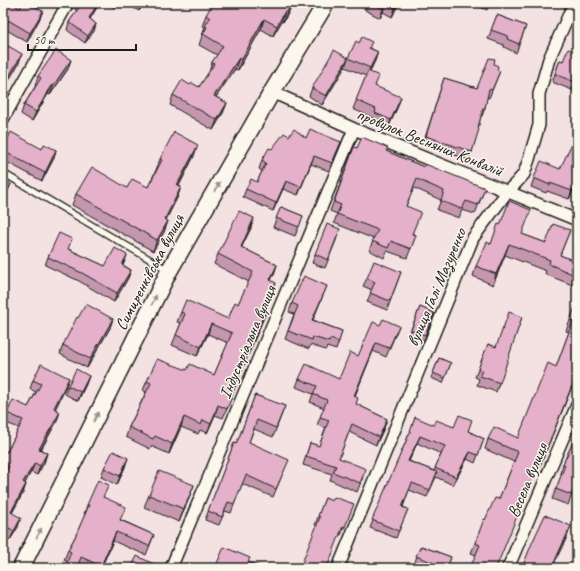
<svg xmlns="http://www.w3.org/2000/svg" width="580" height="571" font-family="Caveat,sans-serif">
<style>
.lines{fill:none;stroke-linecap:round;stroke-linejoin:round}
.service-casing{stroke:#1c1c1c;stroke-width:8}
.minor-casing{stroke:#1c1c1c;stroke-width:14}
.secondary-casing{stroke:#1c1c1c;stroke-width:19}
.service{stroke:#fbf7ec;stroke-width:5.5}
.minor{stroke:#fbf7ec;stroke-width:11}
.secondary{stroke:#fbf7ec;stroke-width:16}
.wall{fill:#c497ae;stroke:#1c1c1c;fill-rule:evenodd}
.shaded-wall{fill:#a07b8d;stroke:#1c1c1c}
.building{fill:#e4b0ca;stroke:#1c1c1c}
.oneway{fill:#97948e}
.labels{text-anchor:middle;stroke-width:3;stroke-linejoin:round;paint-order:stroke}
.street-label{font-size:17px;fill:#1c1c1c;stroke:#fbf7ec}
</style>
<rect width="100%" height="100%" fill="#f4e2e2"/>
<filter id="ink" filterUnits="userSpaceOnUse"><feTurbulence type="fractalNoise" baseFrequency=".025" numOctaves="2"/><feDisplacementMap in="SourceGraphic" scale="8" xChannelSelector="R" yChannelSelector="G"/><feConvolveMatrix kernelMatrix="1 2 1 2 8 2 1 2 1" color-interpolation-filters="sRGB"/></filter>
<g filter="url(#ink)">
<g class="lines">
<g class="service-casing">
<path id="service" d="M3,173L168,270"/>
</g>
<g class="minor-casing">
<path id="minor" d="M272,92L354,129L577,220
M3,119L68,3
M171,568L354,129
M338,568L473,238L507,192L516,183L524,174L529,159L539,125V94L549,59L574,3
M508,568L577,405"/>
</g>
<g class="secondary-casing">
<path id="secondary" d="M21,568L169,271L272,92L326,3"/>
</g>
<use href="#service" class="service"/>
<use href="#minor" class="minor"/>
<use href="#secondary" class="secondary"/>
</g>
<path class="wall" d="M3,3L20,8L43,11L39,20L27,42L5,29L3,33Z
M77,3H98L96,9L90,19L96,24L94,31L85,43L67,30L69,22L77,11L75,10Z
M106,3H118L115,8Z
M125,3H144L139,11Z
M294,3L283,22L282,21L273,36L261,29L238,70L235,69L216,97L227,103L223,113L213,130L170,105L173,95L190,85L199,87L209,72L212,62L217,55L199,45L205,27L202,26L206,15L256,4Z
M367,3H399L392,17L383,12L380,18L365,10Z
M476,3H490L487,10L475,5Z
M497,15L526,26L516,53L504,47V45L488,39Z
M370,48L378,52L370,72L375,86L398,106L388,128L372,121L373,118L353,109L366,76L345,67L322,105L309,96L312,88L348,58Z
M577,52V92L552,82L560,60L563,61Z
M494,64L497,70L500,71L489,98L487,97L485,108L482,116H481L472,152L469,160L423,144L444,78L477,88Z
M68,69L50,95L48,94L32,121L21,114L24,105L36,85H35L38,76Z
M289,136L306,138L341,142L329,171L311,164L298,195L283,189L273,211L243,197L246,189L257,182L262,171L259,169L262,160Z
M577,145V183L569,199L547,191L546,193L531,187L534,178L560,169Z
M354,147L357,148L386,151L424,167L485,188L475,214L462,210L459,218L437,210L441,200L414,188L406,206L413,234L416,235L407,258L387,251L384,258L369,250L374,239L334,223L337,214L330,211Z
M3,148L42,149L56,150L54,158L42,181L3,160Z
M194,156L179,186L181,187L177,198L166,219L168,221L164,232L153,251L72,205L76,194L127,188L148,187L156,170L160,159Z
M281,207L303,216L295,236L273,227Z
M251,228L241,247L277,265L274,274L271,280L272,293L267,304L268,305L231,397L228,407L223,418L215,415L207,433L200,430L198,434L181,427L169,454L151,446L150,449L126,437L129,427L146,392L143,390L147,381L187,370L214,375L228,343L208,334L197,356L172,345L181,323L177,322L181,312L228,319L238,304L249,282L214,264L218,254Z
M570,230L560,255L577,262V287L545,274L546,271L505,255L493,285L473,276L476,266L522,234L546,243Z
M337,238L325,268L312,263L315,254Z
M68,249L105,266L127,255L123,265L131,270L128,278L114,302L79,281L45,265L48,257Z
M401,272L387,310L367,302L372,290L363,286L367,278Z
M327,286L313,320L342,331L336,350L327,347L326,350L310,345L309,349L285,339L294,314L289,312L292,303Z
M577,302V374L539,468H537L476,555L471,553L475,543L485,520L499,499L514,462L485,449L488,439L518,438L556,367L569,332L566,331Z
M420,307L434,313L424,340L409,334Z
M522,317L496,392L477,385L479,379L475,377L488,344L496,347Z
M380,325L399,326L386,357L373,351L355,396L356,404L387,419L384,428L376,445L349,432L339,458L363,477L357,492L330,480L332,474L303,465L310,443L319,446L326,428L317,425L324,408L310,402L313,394L296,387L299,379H339L358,356Z
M110,328L87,368L60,354L63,345Z
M439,358L451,363L443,383L431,378Z
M89,376L86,384L78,401L65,394L68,386Z
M33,380L66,387L55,409L57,421L41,450L47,453L44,463L37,475L31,472L25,483L26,484L23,493L12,513L18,527L10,540L4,537L5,475L3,474V450L7,452L19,428L4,422L7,413L28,407L36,392L30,389Z
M255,395L285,406L273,437L254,429L249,442L285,468L273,497L242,484L231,513L225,511L219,525L205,520L234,443L236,444L240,435Z
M434,425L454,427L468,431L484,439L475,463L467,459L453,485L436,477L427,497L409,490L403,507L408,509L396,538L370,528L409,434ZM417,443L441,454L434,471L409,461Z
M577,433V481L568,505L552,499L562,474L560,473L563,464Z
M125,467L117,485L101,477L104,468Z
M149,495L189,498L179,522L144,507Z
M104,497L121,520L154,535L146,555L113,541L101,568H81L64,560L68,550L75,537L85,515L84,514L87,505Z
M325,498L350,513L341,535L315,525Z
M421,546L451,557L447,568H425L414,564Z"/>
<path class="shaded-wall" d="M98,3L96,9L86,26L89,18Z
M142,3H144L139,11Z
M292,3H294L283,22L287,12Z
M398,3H399L392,17L395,8Z
M386,4L383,12L380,18L383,9Z
M43,11L39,20L27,42L30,33Z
M285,11L282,21L273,36L277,26Z
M264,19L261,29L238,70L241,60Z
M8,20L5,29L3,33V30Z
M96,24L94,31L85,43L88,36Z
M378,52L375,61L367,77L370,68Z
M22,54L19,63L3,91V87Z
M239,58L235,69L210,106L214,96Z
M348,58L345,67L322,105L326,96Z
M71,60L68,69L50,95L53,86Z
M52,85L48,94L32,121L36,112Z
M401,97L398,106L388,128L391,120Z
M227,103L223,113L213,130L217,120Z
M198,145L194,156L173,196L177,185Z
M56,150L54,158L42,181L45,173Z
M314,156L311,164L298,195L301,187Z
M286,181L283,189L273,211L276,203Z
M577,181V183L569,199L572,191Z
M11,184L7,193L3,201V198Z
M181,187L177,198L161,230L165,219Z
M254,218L251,228L237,257L241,247Z
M168,221L164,232L153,251L157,240Z
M509,244L505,255L493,285L496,274Z
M127,255L124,263L119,273L122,265Z
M277,265L274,274L266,289L270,280Z
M131,270L128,278L114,302L117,293Z
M276,283L272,293L262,314L265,304Z
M268,305L265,315L227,406L230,396Z
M113,319L110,328L87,368L90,359Z
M211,324L208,334L197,356L201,347Z
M376,343L373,351L351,404L354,396Z
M577,373V374L539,468Z
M89,376L86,384L78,401L81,392Z
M69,378L66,387L51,418L54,408Z
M218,405L215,415L207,433L211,424Z
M60,412L57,421L36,458L39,449Z
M184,417L181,427L169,454L172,444Z
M387,419L384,428L376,445L379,437Z
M420,436L417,443L406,468L408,461Z
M470,452L467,459L453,485L456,477Z
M47,453L44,463L37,475L40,466Z
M128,458L125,467L117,485L120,476Z
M35,463L31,472L20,492L23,482Z
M26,484L23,493L7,521L11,512Z
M194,485L189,498L179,522L184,509Z
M21,518L18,527L10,540L14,531Z
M571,526L567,537L552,568L557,556Z
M7,527L4,537L3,538V535Z
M116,532L113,541L101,568H100Z"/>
<path class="building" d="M3,3H11L20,8L23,3H28L43,11L30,33L8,20L3,30Z
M77,3H98L89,18L96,24L88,36L69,22L81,5Z
M213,3H254L256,4V3H292L287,12L285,11L277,26L264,19L241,60L239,58L214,96L227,103L217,120L173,95L182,80L190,85L192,83L199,87L214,64L212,62L223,46L203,34L207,27L205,26L210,18L206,15Z
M372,3H398L395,8L386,4L383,9Z
M497,15L526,26L519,44L507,39L508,36L491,30Z
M362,37L372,42L369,48L378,52L370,68L348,58L356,41L359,43Z
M3,43L22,54L3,87Z
M568,49L577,52V83L555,74L560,60L563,61Z
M56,50L71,60L53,86L52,85L36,112L24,105L41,78L38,76Z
M334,50L348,58L326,96L312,88Z
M489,58L495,59L494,64L498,66L497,70L500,71L492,90L489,89L485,108H483L478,128L479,129L472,152L426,136L444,78L477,88Z
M368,71L379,76L375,86L401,97L391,120L375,113L376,109L356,100Z
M294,129L306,138L310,129L341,142L332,163L314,156L301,187L286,181L276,203L246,189L251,179L257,182L266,163L262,160L269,148L272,149L284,133L289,136Z
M11,132L42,149L44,144L56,150L45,173L3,151V148Z
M174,132L198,145L177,185L181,187L165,219L168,221L157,240L76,194L92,167L127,188L132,179L148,187L162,160L160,159Z
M362,137L388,148L386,151L424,167L425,164L485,188L478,205L466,201L462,209L441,201L444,191L417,179L406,206L421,212L412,234L416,235L411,249L391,241L388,248L372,241L378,230L337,214L341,205L334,202L354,147L357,148Z
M572,143L577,145V181L572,191L550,183V185L534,178L541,161L560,169Z
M3,180L11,184L3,198Z
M509,201L531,210L522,234L546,243L553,224L570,230L560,255L577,262V276L549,264L550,260L509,244L496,274L476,266L487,242L491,244L498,224L500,225Z
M281,207L303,216L299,227L276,218Z
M239,211L254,218L241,247L277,265L270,280L276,283L265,304L268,305L230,396L232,397L227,409L218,405L211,424L203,420L201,425L184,417L172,444L155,436L153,439L129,427L151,383L147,381L157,359L187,370L190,364L214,375L232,333L211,324L201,347L176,335L185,314L181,312L186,300L228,319L235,302L238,304L253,272L218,254Z
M327,224L340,229L328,260L315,254Z
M59,233L72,239L68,249L105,266L115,248L127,255L122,265L131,270L117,293L82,273L48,257Z
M374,261L401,272L390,301L370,293L375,282L367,278Z
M304,276L327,286L312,320L342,331L339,342L330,339L329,342L313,337L312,340L288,331L298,306L292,303Z
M577,302V373L543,458L541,457L496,568H470L480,545L475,543L484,519L485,520L495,498L499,499L518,452L488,439L494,427L518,438L548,363L556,367L573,321L570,320Z
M86,304L113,319L90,359L63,345L77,317L78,318Z
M420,307L434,313L425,335L411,330Z
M509,312L522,317L500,383L480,376L482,370L478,369L488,344L496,347Z
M383,319L399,326L389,348L376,343L354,396L358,398L356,404L387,419L379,437L352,424L339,458L366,469L360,483L333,472L336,466L306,456L310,443L319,446L329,420L320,417L327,400L313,394L317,386L299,379L306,364L339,379L350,352L358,356L373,322L380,325Z
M439,358L451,363L445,378L433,373Z
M41,364L69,378L54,408L60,412L39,449L47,453L40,466L35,463L23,482L26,484L11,512L21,518L14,531L7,527L3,535V478L9,466L3,463V450L7,452L23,420L7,413L13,400L28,407L41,384L33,380Z
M76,369L89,376L81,392L68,386Z
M255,395L285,406L276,428L257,420L249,442L289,460L276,489L246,475L234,504L228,502L222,517L208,511L234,443L236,444L240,435Z
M459,415L472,420L468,431L484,439L478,455L470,452L456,477L435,468L445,446L420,436L408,461L437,472L430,490L412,483L402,507L408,509L399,531L372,520L410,432L415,417L434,425L436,420L454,427Z
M577,433V480L571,495L556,489L565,465L563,464Z
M113,451L128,458L120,476L104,468Z
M159,471L194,485L184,509L149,495Z
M98,480L109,485L103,497L126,507L120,520L154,535L149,546L116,532L101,566L81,557L77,568H65L71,552L68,550L75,537L89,505H87Z
M334,497L354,504L345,527L343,526L327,568H300L320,517L318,516L325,498L332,501Z
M545,515L571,526L557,556L552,568H522L532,543Z
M421,546L451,557L447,568H432L434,563L416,556Z
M224,547L250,558L248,562L265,568H215Z
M137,556L160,567V568H131Z
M186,563L199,568H184Z"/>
<defs><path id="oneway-solid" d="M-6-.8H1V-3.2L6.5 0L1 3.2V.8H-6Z"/></defs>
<g class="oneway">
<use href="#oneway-solid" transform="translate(217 187) rotate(-60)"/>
<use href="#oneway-solid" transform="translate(154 300) rotate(-64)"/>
<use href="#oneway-solid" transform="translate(96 417) rotate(-64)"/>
<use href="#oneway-solid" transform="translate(39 533) rotate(-64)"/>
</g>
</g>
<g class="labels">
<g class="street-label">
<text transform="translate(430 142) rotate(22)" y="6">провулок Весняних Конвалій</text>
<text transform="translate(149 272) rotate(-62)" y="6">Симиренківська вулиця</text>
<text transform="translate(436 287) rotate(-67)" y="6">вулиця Галі Мазуренко</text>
<text transform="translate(247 342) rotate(-67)" y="6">Індустріальна вулиця</text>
<text transform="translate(527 480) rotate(-67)" y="6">Весела вулиця</text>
</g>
</g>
<rect width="580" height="571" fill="none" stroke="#fbf7ec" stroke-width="16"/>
<rect x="8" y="8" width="564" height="555" fill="none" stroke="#1c1c1c" stroke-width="1.5" filter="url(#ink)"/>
<path d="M28 44v6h108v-6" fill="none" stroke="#1c1c1c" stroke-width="2"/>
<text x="34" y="44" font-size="12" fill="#1c1c1c" stroke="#fbf7ec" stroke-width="3" paint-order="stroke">50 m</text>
</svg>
